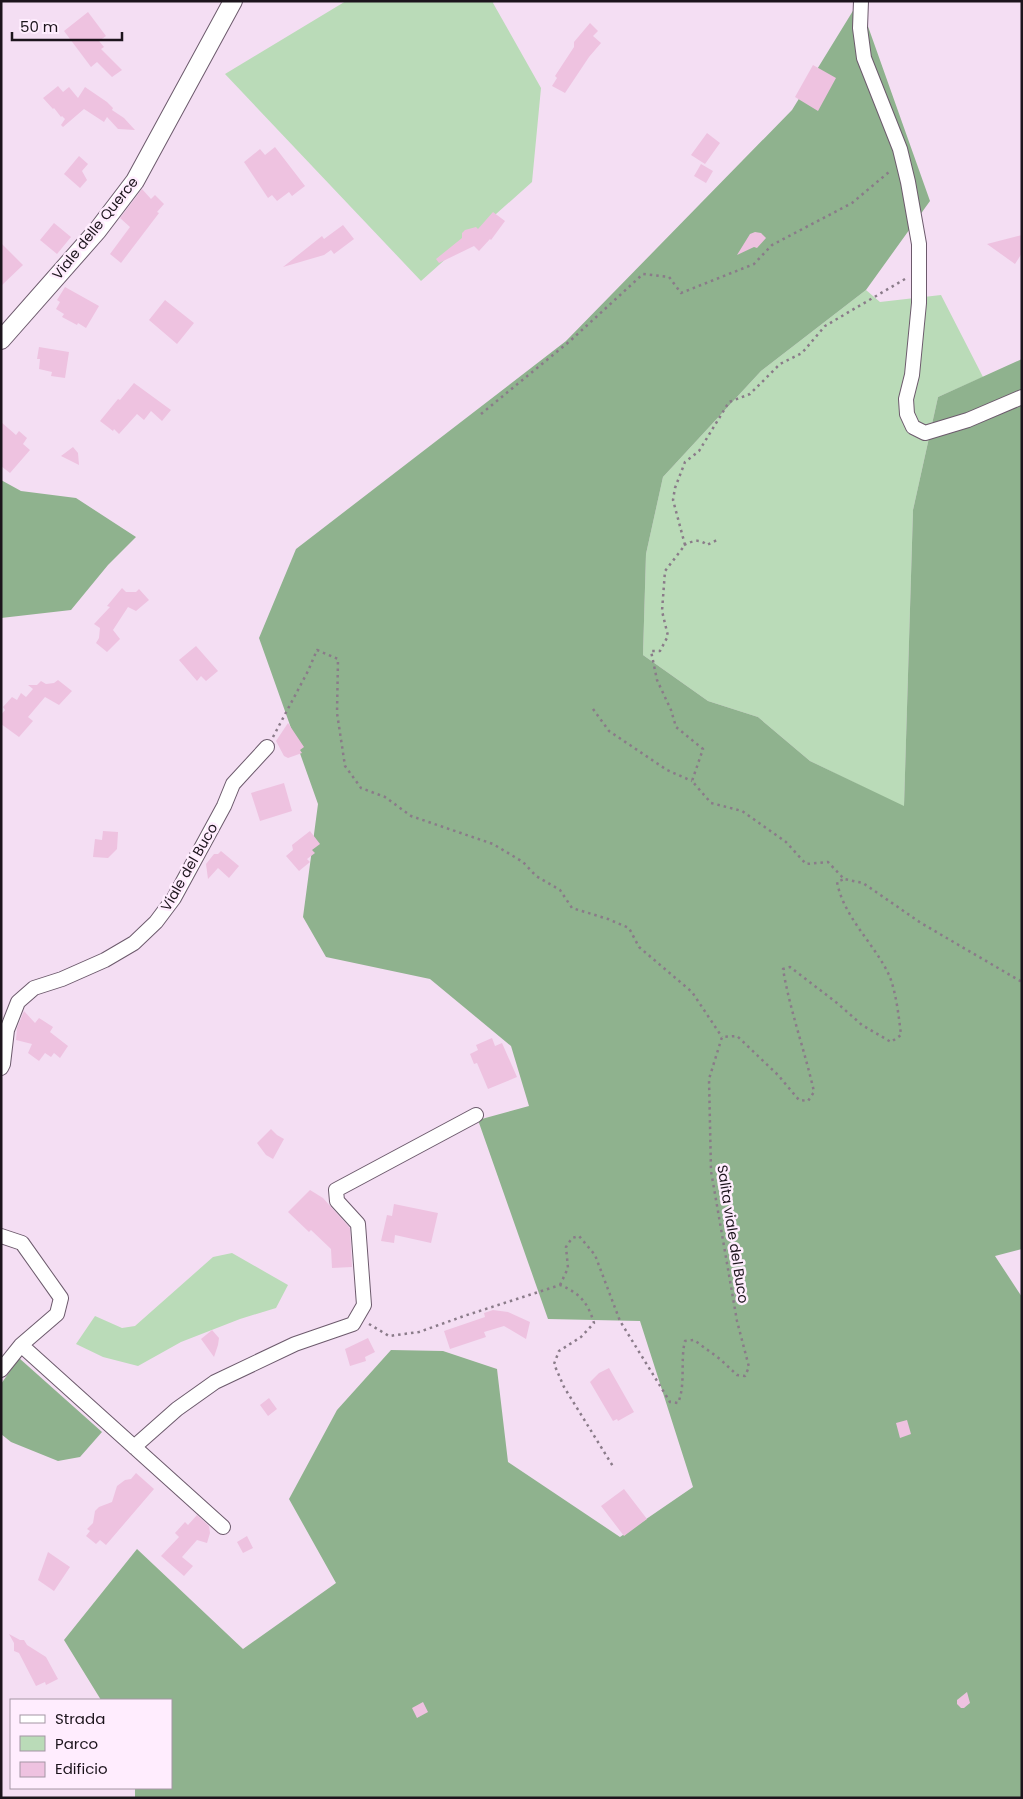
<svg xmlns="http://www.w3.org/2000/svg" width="1023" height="1799" font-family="Poppins,sans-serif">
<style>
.green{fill:#badbb8}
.forest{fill:#8fb28e}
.building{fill:#eec2e0}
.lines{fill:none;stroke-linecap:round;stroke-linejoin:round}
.minor-casing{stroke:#6c5a6c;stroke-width:16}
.tertiary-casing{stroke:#6c5a6c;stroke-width:20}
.path{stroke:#8a7b89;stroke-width:2.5;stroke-dasharray:2.5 4;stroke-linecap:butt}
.minor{stroke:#fff;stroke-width:14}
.tertiary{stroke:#fff;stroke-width:18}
.labels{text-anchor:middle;stroke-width:5;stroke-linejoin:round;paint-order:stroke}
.street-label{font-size:14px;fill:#1c141c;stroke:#ffedfe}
</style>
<rect width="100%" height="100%" fill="#f4def3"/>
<path class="green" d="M346,1H494L493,3L541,88L532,182L421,281L225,74Z
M866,290L880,302L941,295L983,377L938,397L913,510L904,807L810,761L758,717L708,701L643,655L646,554L663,477L761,371Z
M232,1253L288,1285L276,1308L240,1319L181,1342L138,1366L103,1357L76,1344L95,1316L122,1328L135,1326L213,1257Z"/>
<path class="forest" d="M859,1L930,201L866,290L761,371L663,477L646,554L643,655L708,701L758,717L810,761L904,806L913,510L938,397L1022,359V1249L995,1256L1022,1297V1798H135V1788H171V1700H101L64,1640L137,1549L243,1649L336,1583L289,1499L337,1410L391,1350L443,1351L497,1369L508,1462L620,1537L693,1487L640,1321L548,1319L478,1120L529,1106L511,1046L430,979L326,957L303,917L318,804L259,638L296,549L566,341L792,110Z
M1,480L21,491L76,498L136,537L108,565L71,610L1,618Z
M19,1358L102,1432L80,1457L58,1461L11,1442L1,1434V1384Z"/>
<path class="building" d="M88,12L106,36L99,41L104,47L101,49L122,70L112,77L97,62L91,67L64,31Z
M590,23L598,31L593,36L601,43L589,57L565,93L552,86L557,78L555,76L574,47V42Z
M813,65L836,78L818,111L795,97Z
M58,86L63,92L69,87L78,98L85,87L107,102L113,108L112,110L124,118L135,130L118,129L107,117L104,122L84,109L63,127L61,125L65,119L62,116L61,117L54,108L53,109L43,98Z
M707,133L720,143L705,164L691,155Z
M275,147L305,186L292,196L289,192L277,201L272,195L268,198L244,162L260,149L265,155Z
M79,156L88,164L82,171L87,180L80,188L64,174Z
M701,164L713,171L706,183L694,176Z
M142,189L151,199L155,195L164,204L157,212L159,213L121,263L110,254L130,227L120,218Z
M493,212L505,221L491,240L490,239L479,251L474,246L439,263L436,259L462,238V233L465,230L476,227L478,229Z
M54,223L71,237L57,254L40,240Z
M343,225L354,239L334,254L331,250L324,255L283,267L322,236L324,239Z
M755,232L761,233L766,238L757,248L754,247L737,255L750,234Z
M1022,235V253L1015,264L987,244Z
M1,243L23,265L1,286Z
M65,287L99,306L86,328L78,323L77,325L62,317L64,314L56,309L60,302L57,300Z
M165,300L194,323L177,344L149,320Z
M39,347L69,352L65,378L51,376L52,372L39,369L40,359H37Z
M134,383L171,410L162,421L151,411L144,420L137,414L119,434L114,429L113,431L100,421L118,399L120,400Z
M1,422L16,435L19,431L27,438L23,444L30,450L10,473L1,466Z
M73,447L78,453L79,465L61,456Z
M122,588L126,592H136L139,589L149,600L136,611L128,607L113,630L120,639L107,652L96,643L99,638L100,628L94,624L110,607L107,606Z
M196,646L218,671L206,681L201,676L197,681L179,660Z
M58,680L72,691L59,705L45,697L28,717L33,721L19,737L1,724V715L5,710L3,707L12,697L17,700L21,693L26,697L33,689L28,685H37L41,681L46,684L54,683Z
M288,723L304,747L300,750L302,753L288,758L284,756L276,741Z
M284,783L292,811L260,821L251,793Z
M103,831L118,832L117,849L108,858L93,857L95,839L102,840Z
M310,831L320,844L312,850L315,853L307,859L310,862L299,871L286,856L293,850L292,845Z
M221,851L239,866L229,878L218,868L208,879L206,864L214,854H218Z
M24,1011L35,1023L39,1018L53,1027L50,1032L68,1046L60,1058L54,1053L51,1057L45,1053L39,1061L28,1053L32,1044L16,1040L17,1028Z
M492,1038L495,1046L502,1043L517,1077L488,1089L477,1063L474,1064L470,1054L478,1050L476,1045Z
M271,1129L277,1135L284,1139L273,1159L266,1155L257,1143Z
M310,1190L323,1198L350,1228L352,1267L332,1268L331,1249L311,1230L309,1232L288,1212Z
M394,1204L438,1213L431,1243L395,1235L394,1243L381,1241L387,1215L392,1216Z
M493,1310L508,1312L530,1322L526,1339L504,1326L484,1332L486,1337L450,1349L444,1331L485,1317L484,1313Z
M212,1330L219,1338L218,1345L214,1357L201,1339Z
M368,1338L375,1352L365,1357L366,1361L350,1366L345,1349Z
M609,1368L634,1412L618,1421L617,1419L613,1421L590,1382L599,1373Z
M269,1398L277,1409L268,1416L260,1405Z
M907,1420L911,1434L900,1438L896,1423Z
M136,1473L154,1489L106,1545L100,1540L96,1544L86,1536L90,1531L87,1529L93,1523L95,1511L99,1507L112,1502L117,1486L125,1480L131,1479Z
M624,1489L647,1519L624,1536L601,1506Z
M197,1515L209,1526L210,1533L207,1543L197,1540L182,1557L193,1566L184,1576L161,1556L179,1537L175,1533L185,1522L188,1525Z
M247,1536L253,1548L243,1553L237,1542Z
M48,1552L70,1567L54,1591L38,1580Z
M9,1634L20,1640H24L27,1645L46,1657L58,1679L46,1685L45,1682L36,1686L19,1653L14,1651V1643Z
M967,1692L970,1703L964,1708H961L957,1704V1700Z
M423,1702L428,1712L417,1718L412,1708Z"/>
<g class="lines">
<g class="minor-casing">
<path id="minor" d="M861,1L860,28L864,58L900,149L908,182L919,244V303L912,375L906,399L907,414L913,427L925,433L968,420L1022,397
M1,1068L3,1064L7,1030L18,1002L34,988L62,979L105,960L134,943L156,922L174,898L224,806L233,784L267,747
M1,1236L22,1243L61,1298L57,1314L21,1345L1,1370
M21,1345L223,1527
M134,1447L177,1409L215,1382L295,1344L353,1324L364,1305L358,1224L337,1201L336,1190L476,1115"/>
</g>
<g class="tertiary-casing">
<path id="tertiary" d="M1,340L97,231L135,181L233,1"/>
</g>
<path class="path" d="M905,279L825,326L802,353L780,364L750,394L729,402L699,451L685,462L675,488L673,500L685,545L665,571L662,611L668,636L660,651H651L657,680L671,710L676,727L703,749L692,781L711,803L742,811L786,842L806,864L828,862L844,879L863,883L921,923L1022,982
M481,414L570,341L643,274L669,277L681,293L754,264L772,245L852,203L889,172L891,173
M684,545C693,541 699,538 707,545L717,540
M593,709L609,731L667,770L692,781
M273,737L308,671L317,650L338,659L337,713L345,766L361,788L385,797L411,816L493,844L523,862L536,876L560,890L572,908L608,919L629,928L639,947L692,992L722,1037
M560,1285L568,1268L566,1247L572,1238L579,1236L595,1255L620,1321L670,1402L678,1403C686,1384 680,1361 685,1341L694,1340L720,1359L737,1375L745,1376L749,1367L737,1321L711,1171L709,1079L722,1037L737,1036L778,1075L799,1100L808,1101L814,1092C805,1051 790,1011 783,969L790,967L837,1003L862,1025L891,1042L901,1035C899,1018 896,991 889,975C874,943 844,918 837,882L844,879
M369,1324L389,1336L419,1332L464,1316L560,1285C580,1293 588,1303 594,1323L581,1337L559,1351L554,1364L564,1387L614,1468"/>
<use href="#minor" class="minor"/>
<use href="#tertiary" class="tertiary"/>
</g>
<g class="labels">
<g class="street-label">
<text transform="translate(95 228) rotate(-51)" y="5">Viale delle Querce</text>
<text transform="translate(189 867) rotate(-60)" y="5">Viale del Buco</text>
<text transform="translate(733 1234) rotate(81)" y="5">Salita viale del Buco</text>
</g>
</g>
<rect width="1023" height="1799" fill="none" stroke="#1c141c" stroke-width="5"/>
<rect x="10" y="1699" width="162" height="90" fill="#ffedfe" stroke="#a496a4"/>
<rect x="20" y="1715" width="25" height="8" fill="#ffffff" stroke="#a496a4"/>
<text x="55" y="1724" font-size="15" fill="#1c141c">Strada</text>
<rect x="20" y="1736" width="25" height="15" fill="#badbb8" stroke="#a496a4"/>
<text x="55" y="1749" font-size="15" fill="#1c141c">Parco</text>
<rect x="20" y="1762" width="25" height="15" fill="#eec2e0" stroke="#a496a4"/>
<text x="55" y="1774" font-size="15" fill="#1c141c">Edificio</text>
<path d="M12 32v8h110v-8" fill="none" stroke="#1c141c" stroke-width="2.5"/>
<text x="20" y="32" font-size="15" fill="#1c141c" stroke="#ffedfe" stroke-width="4" paint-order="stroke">50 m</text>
</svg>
